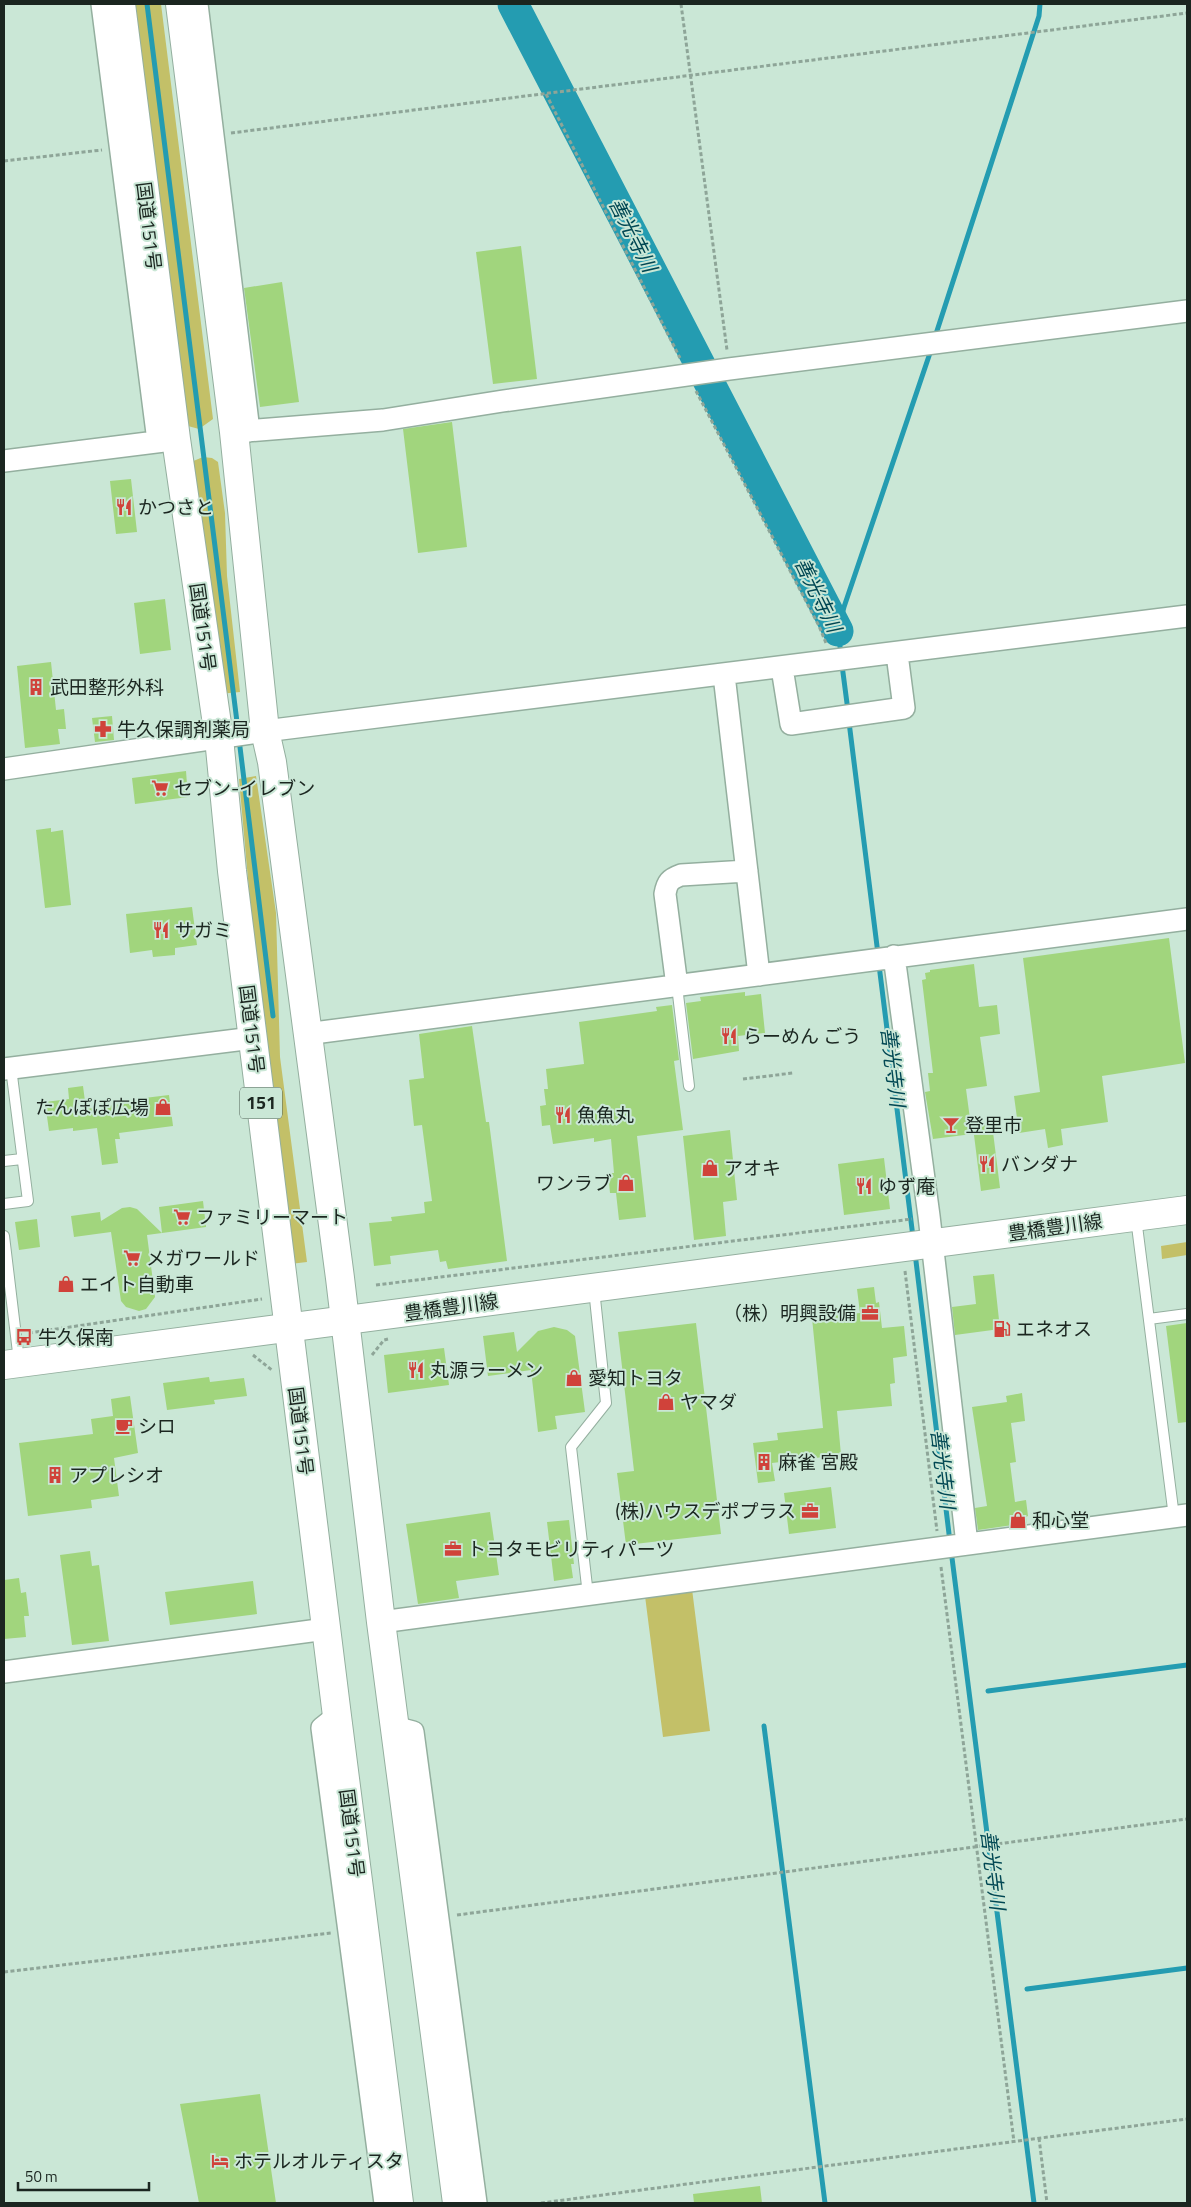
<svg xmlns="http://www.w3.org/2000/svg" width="1191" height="2207" font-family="'Titillium Web','Noto Sans JP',sans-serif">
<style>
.green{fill:#c3c068}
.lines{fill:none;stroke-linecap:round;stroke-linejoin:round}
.stream{stroke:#249cb1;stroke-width:5}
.river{stroke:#249cb1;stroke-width:31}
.building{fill:#a1d57d}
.service-casing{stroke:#94af9f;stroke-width:12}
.minor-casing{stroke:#94af9f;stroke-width:24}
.secondary-casing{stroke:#94af9f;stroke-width:30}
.trunk-casing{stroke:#94af9f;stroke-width:30}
.path{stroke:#8ea598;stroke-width:3;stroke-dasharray:4 2.5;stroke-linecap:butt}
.service{stroke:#fff;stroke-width:10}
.minor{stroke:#fff;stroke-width:21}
.secondary{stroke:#fff;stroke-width:28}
.trunk{stroke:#fff;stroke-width:28}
.labels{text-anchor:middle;stroke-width:4;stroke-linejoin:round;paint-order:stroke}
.shield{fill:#cae7d6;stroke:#506057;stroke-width:1}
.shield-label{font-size:18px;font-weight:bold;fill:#1b2620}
.street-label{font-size:19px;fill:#1b2620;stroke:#cae7d6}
.poi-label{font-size:19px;fill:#1b2620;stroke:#cae7d6;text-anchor:start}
.water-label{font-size:20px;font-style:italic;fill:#014753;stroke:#cae7d6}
</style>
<rect width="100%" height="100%" fill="#cae7d6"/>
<path class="green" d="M129,4H161L213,419L199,429L188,426Z
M203,457L212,458L218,462L225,513L227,576L240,692L219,694L191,462Z
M256,776L276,913L280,1057L307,1262L290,1264L252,991L249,890L239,779Z
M1187,1242V1255L1162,1259L1161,1246Z
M692,1589L710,1731L663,1737L645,1596Z"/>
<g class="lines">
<path class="stream" d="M147,4L238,730
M935,337L1039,16L1040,4
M841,654L838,631L844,607L931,350
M842,665L848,711
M849,722L878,954
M239,739L273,1016
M879,965L913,1237
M915,1253L950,1542
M951,1550L1034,2203
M988,1691L1187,1665
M764,1726L825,2203
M1027,1989L1187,1968"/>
<path class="river" d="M513,4L838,631"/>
</g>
<path class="building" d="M521,246L537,379L493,384L476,252Z
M282,282L299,402L260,407L244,288Z
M452,422L467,547L418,553L403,429Z
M131,479L137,532L116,534L110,481Z
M165,599L171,650L140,654L134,603Z
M51,662L56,710L64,709L66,729H58L60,744L25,748L17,666Z
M112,716L114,740L95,742L92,718Z
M186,771L188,797L135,804L132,778Z
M51,828V832L63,830L71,905L45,908L36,830Z
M192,907L197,945L175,948V955L153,957L152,950L130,953L126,914Z
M1169,938L1185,1063L1102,1076L1108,1122L1061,1129L1063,1145L1048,1148L1045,1129L1019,1133L1014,1096L1040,1092L1023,958Z
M974,964L979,1007L997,1005L1000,1034L980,1037L987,1086L966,1089L972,1134L933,1139L925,1092L930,1091L928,1073H933L922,980L926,979L925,973L930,972V970Z
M745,992V996L761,994L765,1033L738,1036L739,1051L693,1059L686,1003L701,1001L700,997Z
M672,1005L679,1060L674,1061L683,1130L637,1136L646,1217L619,1220L616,1193H610L608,1173H614L611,1139L594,1142V1138L553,1144L550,1125L542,1126L540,1106L546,1105L544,1089H548L546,1069L584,1064L579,1022L657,1011L656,1007Z
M472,1026L486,1122H489L507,1261L448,1269L446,1261L440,1262L438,1250L390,1256L391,1264L374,1266L369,1223L392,1221L391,1217L425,1213L424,1202L432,1201L422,1125L414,1126L409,1080L424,1078L419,1034Z
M83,1086L86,1109L129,1103L128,1100L169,1095L173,1126L119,1133L120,1139H115L118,1163L102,1165L97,1128L73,1131V1128L49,1131L45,1102L69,1099L68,1088Z
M992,1124L1000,1188L981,1191L973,1127Z
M730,1130L737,1200L723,1202L726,1236L694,1240L683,1136Z
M884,1158L890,1209L844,1215L838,1164Z
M203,1201L206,1227L162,1233L159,1207Z
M130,1207L137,1209L162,1233L147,1235L155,1297L146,1309L139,1311L126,1307L121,1301L111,1232L74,1237L71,1216L100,1212L101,1221L122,1208Z
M37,1219L40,1247L19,1250L15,1222Z
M994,1274L1000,1329L955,1335L952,1307L976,1304L973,1276Z
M874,1287L876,1303L879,1302L882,1328L904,1326L907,1356L893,1358L895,1383L890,1384L892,1406L837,1411L841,1455L772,1463L775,1481L758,1483L753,1443L778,1440L777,1433L823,1428L812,1318L860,1313L857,1289Z
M696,1323L721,1534L626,1545L617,1473L634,1471L618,1332Z
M1187,1323V1422L1178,1423L1166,1326Z
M554,1327L567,1330L575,1336L585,1412L555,1416L557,1429L538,1432L531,1370L488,1376L483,1336L514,1332L517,1352L538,1331Z
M444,1348L449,1385L388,1393L384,1355Z
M209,1377L210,1382L244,1378L247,1396L214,1400L215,1404L167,1410L163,1383Z
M1022,1393L1025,1421L1011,1423L1016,1462L1010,1463L1015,1502L1026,1500L1028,1516L1026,1517L1027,1523L978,1530L975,1508L987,1506L972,1407L1007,1402L1006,1396Z
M130,1396L138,1453L114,1458L119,1496L91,1500L92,1508L28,1516L19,1443L93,1434L91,1419L113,1416L111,1399Z
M831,1487L836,1528L789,1534L784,1493Z
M490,1512L499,1575L456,1581L459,1598L418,1604L406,1524Z
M569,1520L574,1564H571L573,1578L554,1581L547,1522Z
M90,1551L92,1566L99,1565L109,1641L72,1645L60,1555Z
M19,1578L21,1593L26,1592L29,1616H24L26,1637L4,1639V1580Z
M253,1581L257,1614L170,1625L165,1592Z
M260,2094L276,2203H199L180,2104Z
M760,2186L762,2203H694L693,2194Z"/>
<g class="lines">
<g class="service-casing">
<path id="service" d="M677,986L689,1086
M4,1161L22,1159
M4,1204L28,1201L11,1068
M1136,1218L1174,1517
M4,1236L19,1361
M1149,1319L1187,1314
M588,1595L571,1447L606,1403L594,1289"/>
</g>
<g class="minor-casing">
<path id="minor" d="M102,4L158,441
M197,4L249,431
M234,432L383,420L503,401L729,369L1187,311
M4,461L172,440
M782,668L791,724L904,708L897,654
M724,675L759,975
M4,769L265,731L1187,616
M894,956L929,1216L967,1544
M677,986L665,894C667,882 670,879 681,875L747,871
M306,1034L1187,919
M4,1069L253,1038
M381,1622L1187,1515
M4,1672L326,1629
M337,1716L322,1728L385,2203
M394,1727L413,1732L476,2203"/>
</g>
<g class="secondary-casing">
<path id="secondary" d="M4,1365L1187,1210"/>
</g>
<g class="trunk-casing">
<path id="trunk" d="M121,4L176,439L219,738L232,871L337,1716L399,2203
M180,4L234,432L265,731L272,762L340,1278L381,1622L457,2203"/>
</g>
<path class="path" d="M681,4L727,350
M546,94L680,358
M231,133L1187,13
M4,161L102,150
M696,391L819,626L826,643
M743,1079L793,1073
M905,1271L937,1531
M376,1285L912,1219
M29,1333L262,1299
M253,1355L273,1371
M372,1355L384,1340L388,1339
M941,1567L1014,2142
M457,1915L1187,1819
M4,1972L331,1933
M1039,2138L1047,2203
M541,2203L1187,2119"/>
<use href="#service" class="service"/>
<use href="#minor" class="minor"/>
<use href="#secondary" class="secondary"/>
<use href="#trunk" class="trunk"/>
</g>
<defs>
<g id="restaurant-bare" transform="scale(1.35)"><path d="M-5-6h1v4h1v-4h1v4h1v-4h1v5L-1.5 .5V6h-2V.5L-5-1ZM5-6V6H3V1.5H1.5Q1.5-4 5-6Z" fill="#d0423a" stroke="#cae7d6" stroke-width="2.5" paint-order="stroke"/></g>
<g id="building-bare" transform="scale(1.35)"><path d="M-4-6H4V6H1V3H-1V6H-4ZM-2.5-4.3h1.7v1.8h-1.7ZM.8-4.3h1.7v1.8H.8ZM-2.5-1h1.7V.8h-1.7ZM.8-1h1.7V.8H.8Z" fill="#d0423a" stroke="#cae7d6" stroke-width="2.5" paint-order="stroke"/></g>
<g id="pharmacy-bare" transform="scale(1.35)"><path d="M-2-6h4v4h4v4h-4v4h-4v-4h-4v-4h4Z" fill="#d0423a" stroke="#cae7d6" stroke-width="2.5" paint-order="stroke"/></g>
<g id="supermarket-bare" transform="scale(1.35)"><path d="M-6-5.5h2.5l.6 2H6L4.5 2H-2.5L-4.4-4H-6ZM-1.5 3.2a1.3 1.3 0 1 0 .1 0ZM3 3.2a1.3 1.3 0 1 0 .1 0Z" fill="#d0423a" stroke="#cae7d6" stroke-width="2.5" paint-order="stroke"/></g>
<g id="shop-bare" transform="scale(1.35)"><path d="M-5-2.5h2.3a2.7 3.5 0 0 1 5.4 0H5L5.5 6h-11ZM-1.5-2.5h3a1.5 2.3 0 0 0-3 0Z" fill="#d0423a" stroke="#cae7d6" stroke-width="2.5" paint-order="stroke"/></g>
<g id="bar-bare" transform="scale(1.35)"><path d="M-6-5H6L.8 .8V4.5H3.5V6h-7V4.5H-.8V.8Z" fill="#d0423a" stroke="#cae7d6" stroke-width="2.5" paint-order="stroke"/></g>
<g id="office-bare" transform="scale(1.35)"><path d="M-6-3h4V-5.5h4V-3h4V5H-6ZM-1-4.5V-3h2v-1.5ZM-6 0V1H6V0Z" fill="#d0423a" stroke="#cae7d6" stroke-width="2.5" paint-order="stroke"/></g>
<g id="fuel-bare" transform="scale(1.35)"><path d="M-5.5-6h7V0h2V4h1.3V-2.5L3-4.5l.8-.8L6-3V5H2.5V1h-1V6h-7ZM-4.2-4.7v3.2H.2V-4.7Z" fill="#d0423a" stroke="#cae7d6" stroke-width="2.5" paint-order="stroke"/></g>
<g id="bus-bare" transform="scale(1.35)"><path d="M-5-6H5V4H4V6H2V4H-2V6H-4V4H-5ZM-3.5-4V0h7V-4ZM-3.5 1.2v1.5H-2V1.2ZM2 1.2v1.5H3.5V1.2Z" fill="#d0423a" stroke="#cae7d6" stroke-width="2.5" paint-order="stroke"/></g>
<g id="cafe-bare" transform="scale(1.35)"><path d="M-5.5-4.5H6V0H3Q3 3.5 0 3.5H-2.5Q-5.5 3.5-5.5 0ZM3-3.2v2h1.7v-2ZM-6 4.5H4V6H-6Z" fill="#d0423a" stroke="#cae7d6" stroke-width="2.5" paint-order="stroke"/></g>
<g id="hotel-bare" transform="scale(1.35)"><path d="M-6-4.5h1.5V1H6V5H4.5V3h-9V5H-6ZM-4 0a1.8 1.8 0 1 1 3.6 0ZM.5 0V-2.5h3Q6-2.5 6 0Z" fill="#d0423a" stroke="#cae7d6" stroke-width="2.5" paint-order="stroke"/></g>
</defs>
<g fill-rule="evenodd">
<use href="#restaurant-bare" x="124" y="507"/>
<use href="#building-bare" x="36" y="687"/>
<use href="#pharmacy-bare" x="103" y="729"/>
<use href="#supermarket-bare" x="160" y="788"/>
<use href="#restaurant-bare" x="161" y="930"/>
<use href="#restaurant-bare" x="729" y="1036"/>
<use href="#shop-bare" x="163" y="1107"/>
<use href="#restaurant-bare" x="563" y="1115"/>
<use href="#bar-bare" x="951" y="1125"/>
<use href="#restaurant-bare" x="987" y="1164"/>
<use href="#shop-bare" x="710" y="1168"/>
<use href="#shop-bare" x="626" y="1183"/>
<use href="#restaurant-bare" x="864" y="1186"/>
<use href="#supermarket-bare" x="182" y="1217"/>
<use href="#supermarket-bare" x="132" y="1258"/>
<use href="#shop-bare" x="66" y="1284"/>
<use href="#office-bare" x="870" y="1313"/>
<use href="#fuel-bare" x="1002" y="1329"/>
<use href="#bus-bare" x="24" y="1337"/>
<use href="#restaurant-bare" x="416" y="1370"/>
<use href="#shop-bare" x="574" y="1378"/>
<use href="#shop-bare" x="666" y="1402"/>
<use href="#cafe-bare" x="124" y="1426"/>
<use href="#building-bare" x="764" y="1462"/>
<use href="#building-bare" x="55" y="1475"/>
<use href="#office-bare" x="810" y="1511"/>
<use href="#shop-bare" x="1018" y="1520"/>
<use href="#office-bare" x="453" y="1549"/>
<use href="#hotel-bare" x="220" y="2161"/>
</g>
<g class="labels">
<rect class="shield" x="240" y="1087.5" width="42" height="31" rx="4"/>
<g class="shield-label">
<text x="261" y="1109">151</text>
</g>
<g class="street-label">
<text transform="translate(149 226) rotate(83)" y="7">国道151号</text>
<text transform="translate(203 627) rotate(82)" y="7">国道151号</text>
<text transform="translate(252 1029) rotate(83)" y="7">国道151号</text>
<text transform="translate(1055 1227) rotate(-8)" y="7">豊橋豊川線</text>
<text transform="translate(451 1307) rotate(-8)" y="7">豊橋豊川線</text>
<text transform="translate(301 1431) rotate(83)" y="7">国道151号</text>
<text transform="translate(352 1833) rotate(83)" y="7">国道151号</text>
</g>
<g class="poi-label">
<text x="138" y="514">かつさと</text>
<text x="50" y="694">武田整形外科</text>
<text x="117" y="736">牛久保調剤薬局</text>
<text x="174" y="795">セブン-イレブン</text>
<text x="175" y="937">サガミ</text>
<text x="743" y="1043">らーめん ごう</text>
<text x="149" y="1114" text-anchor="end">たんぽぽ広場</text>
<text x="577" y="1122">魚魚丸</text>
<text x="965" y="1132">登里市</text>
<text x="1001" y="1171">バンダナ</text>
<text x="724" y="1175">アオキ</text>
<text x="612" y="1190" text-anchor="end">ワンラブ</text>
<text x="878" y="1193">ゆず庵</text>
<text x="196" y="1224">ファミリーマート</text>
<text x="146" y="1265">メガワールド</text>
<text x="80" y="1291">エイト自動車</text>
<text x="856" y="1320" text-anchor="end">（株）明興設備</text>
<text x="1016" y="1336">エネオス</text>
<text x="38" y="1344">牛久保南</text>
<text x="430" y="1377">丸源ラーメン</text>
<text x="588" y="1385">愛知トヨタ</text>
<text x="680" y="1409">ヤマダ</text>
<text x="138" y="1433">シロ</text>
<text x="778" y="1469">麻雀 宮殿</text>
<text x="69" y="1482">アプレシオ</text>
<text x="796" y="1518" text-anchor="end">(株)ハウスデポプラス</text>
<text x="1032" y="1527">和心堂</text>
<text x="467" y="1556">トヨタモビリティパーツ</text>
<text x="234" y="2168">ホテルオルティスタ</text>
</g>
<g class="water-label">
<text transform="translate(633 235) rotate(63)" y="7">善光寺川</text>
<text transform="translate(818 595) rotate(64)" y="7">善光寺川</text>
<text transform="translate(893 1067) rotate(83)" y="7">善光寺川</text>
<text transform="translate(943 1469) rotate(83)" y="7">善光寺川</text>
<text transform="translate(993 1870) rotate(83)" y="7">善光寺川</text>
</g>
</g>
<rect width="1191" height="2207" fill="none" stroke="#1b2620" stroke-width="10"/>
<path d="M18 2182v8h131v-8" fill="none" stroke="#1b2620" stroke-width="2.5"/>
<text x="25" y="2182" font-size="15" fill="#1b2620" stroke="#cae7d6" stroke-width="4" paint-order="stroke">50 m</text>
</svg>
